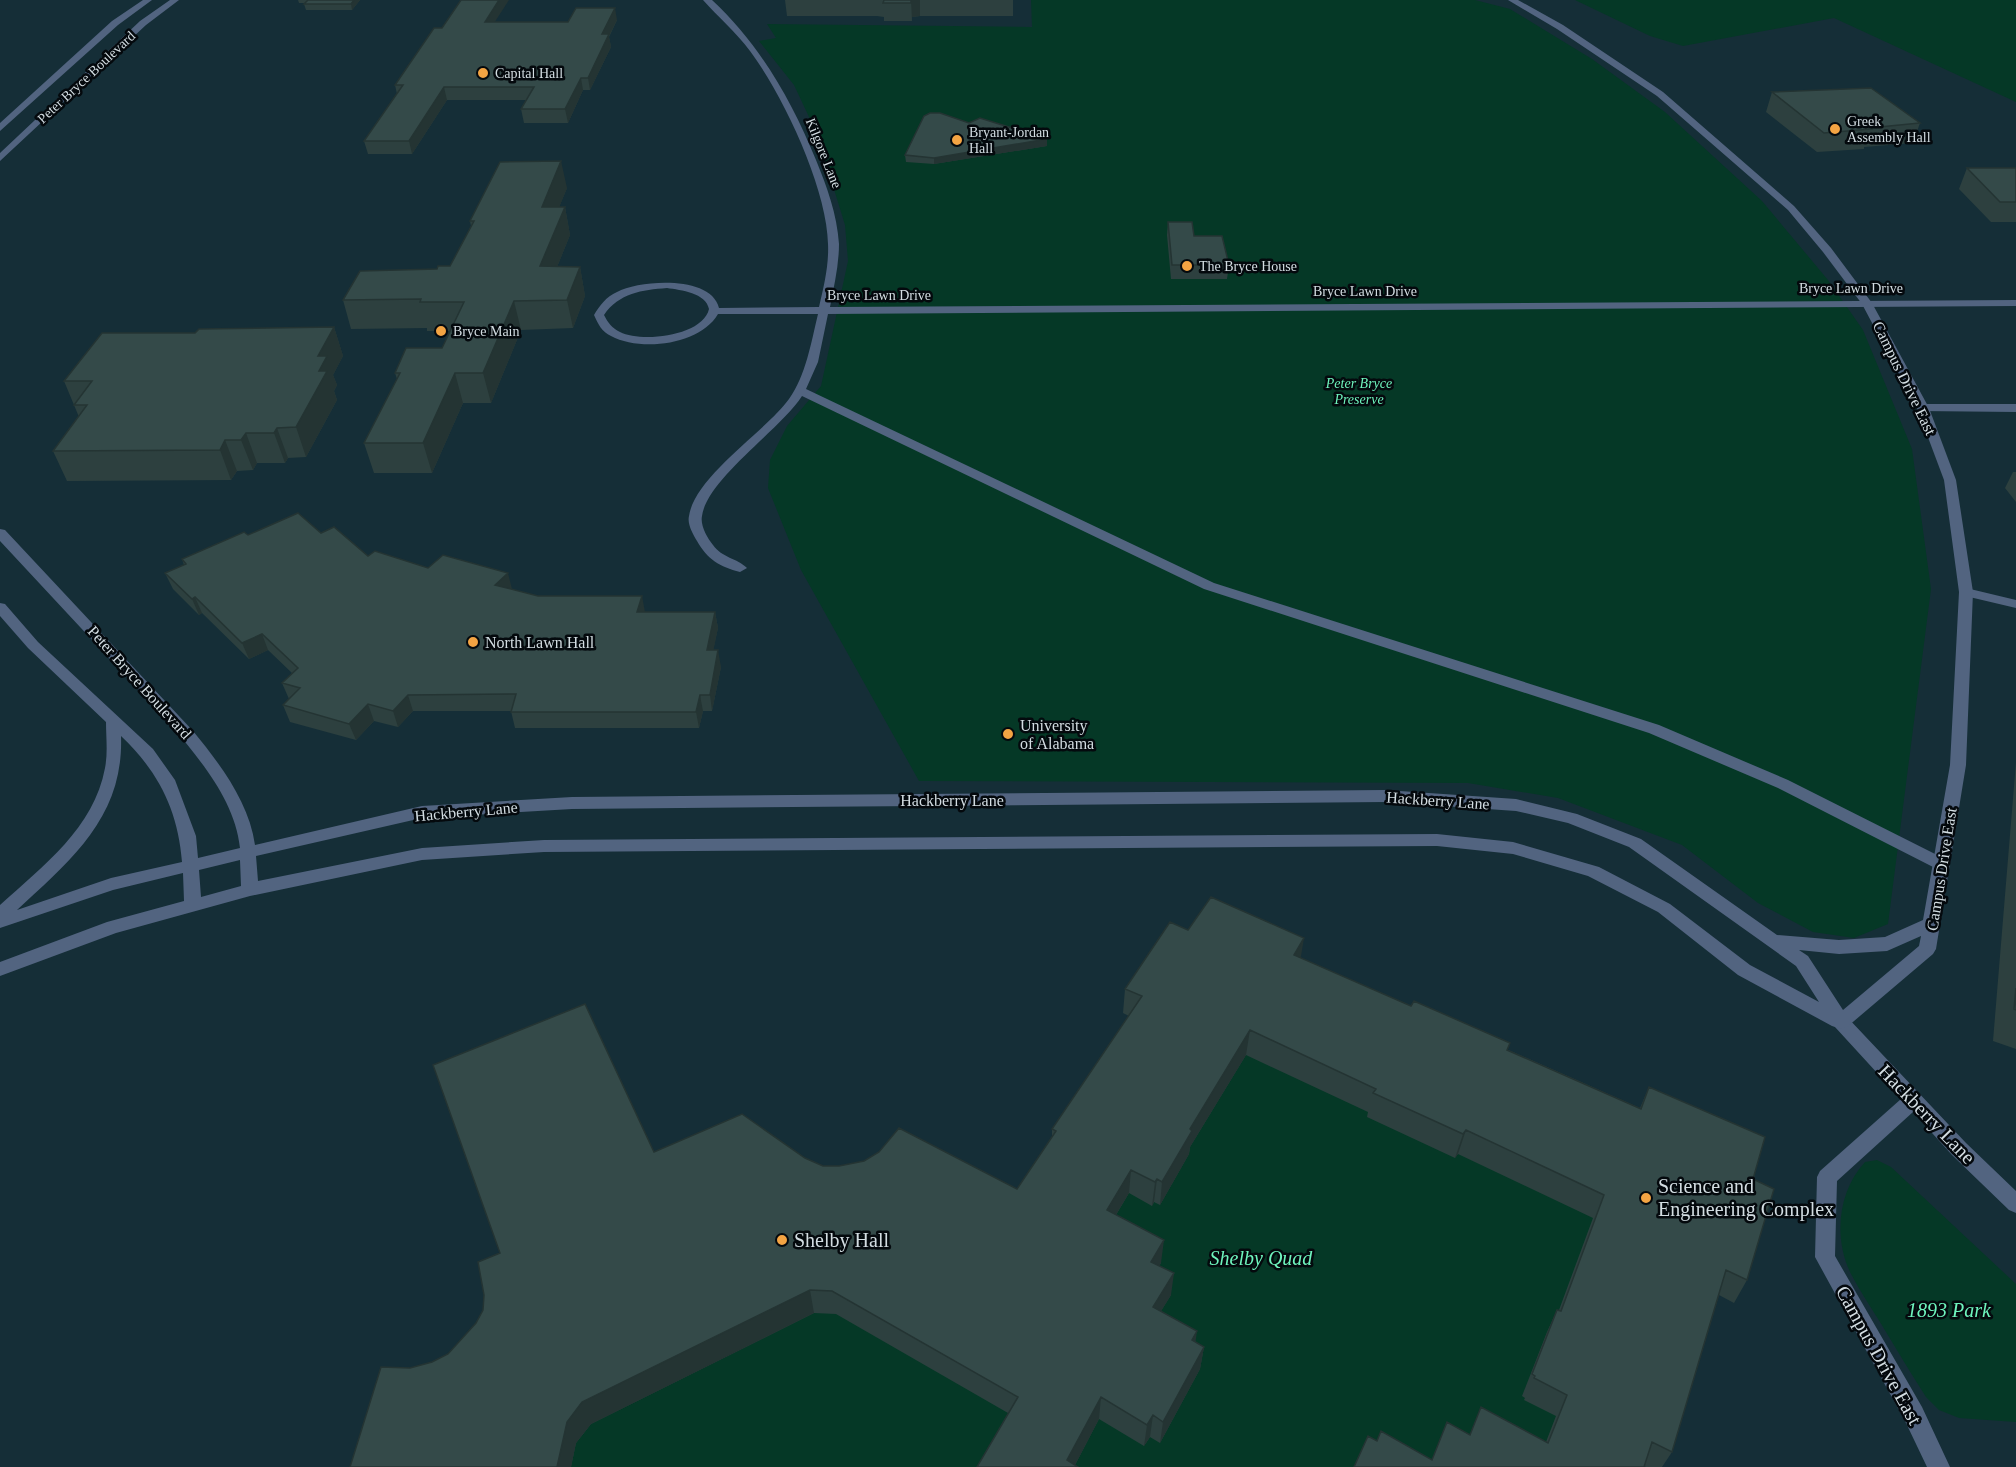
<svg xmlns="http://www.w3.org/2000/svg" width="2016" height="1467" font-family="Georgia,serif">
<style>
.built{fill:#152e37}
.green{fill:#053826}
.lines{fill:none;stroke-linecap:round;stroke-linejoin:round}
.minor{fill:#526480;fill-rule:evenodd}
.tertiary{fill:#526480;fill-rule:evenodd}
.wall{fill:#2d403f}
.shaded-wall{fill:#243433}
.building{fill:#344a49;stroke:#243433;stroke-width:1.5}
.poi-dot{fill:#f3a443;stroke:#04090d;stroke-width:2}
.labels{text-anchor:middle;stroke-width:5;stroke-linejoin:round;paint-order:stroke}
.far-poi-label{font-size:14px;fill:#d3dde2;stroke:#04090d;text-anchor:start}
.far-street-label{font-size:14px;fill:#d3dde2;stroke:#04090d}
.far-park-label{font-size:14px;font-style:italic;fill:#6ef4bd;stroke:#04090d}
.street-label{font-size:16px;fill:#d3dde2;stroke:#04090d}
.poi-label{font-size:16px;fill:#d3dde2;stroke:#04090d;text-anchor:start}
.near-street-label{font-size:20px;fill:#d3dde2;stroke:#04090d}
.near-poi-label{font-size:20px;fill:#d3dde2;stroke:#04090d;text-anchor:start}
.near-park-label{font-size:20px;font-style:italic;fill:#6ef4bd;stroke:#04090d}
</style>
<rect width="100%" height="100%" fill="#102128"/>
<path class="built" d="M0,0H2016V1467H0Z"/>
<path class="green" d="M1031,0H1475L1510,9L1592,59L1665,112L1762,201L1828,280L1863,330L1912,449L1931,589L1888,924L1854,938L1813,932L1758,903L1682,845L1558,798L1468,783L919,781L801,570L768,488L770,460L787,426L821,386L848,261L845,225L817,134L794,85L759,41L776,38L767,24L1032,27Z
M1575,0H2016V102L1834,18L1683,46L1650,36Z
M1188,993L1655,1212L1574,1467H389L513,1294L981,1298Z
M1877,1160L1891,1167L2016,1284V1422L1959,1418L1939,1410L1926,1397C1910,1372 1895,1347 1880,1322C1870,1306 1860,1291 1851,1274C1833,1238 1838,1191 1865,1162Z"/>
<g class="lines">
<path class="minor" d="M703,0H712C760,45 791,99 816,160C827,187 837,214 839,244C839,265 834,286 830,307L2016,300V306L828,314L818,362L806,389L1214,583L1659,725L1788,780L1947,860L1949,864L1947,868H1935L1778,788L1649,733L1204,589L802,396C780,430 707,479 702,516C700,525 707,538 713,545C722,558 737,558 747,568L740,572C720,567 707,559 697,541C693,534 687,524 689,516C695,476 765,432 789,399C806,375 811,343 818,314H718C700,345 641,352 611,336C602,332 598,324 594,315C600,305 606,297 617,292C640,280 711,275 719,308L819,307C824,286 829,265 828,244C827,188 783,95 750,51C736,32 718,17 703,0ZM667,288C681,290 706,293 709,309C703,336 642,343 620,332C612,328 608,323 604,315C619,293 642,290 667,288Z
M1923,404H2016V412L1919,411L1917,408Z
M1966,588L2016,600V608L1961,595L1959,592Z
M1841,1015L1847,1017L1966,1143L2016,1191V1213L2009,1210L1952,1155L1913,1112L1837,1181L1835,1256L1922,1407L1950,1467H1927L1906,1423L1815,1257L1817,1177L1820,1171L1901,1099L1835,1027L1832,1022L1835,1017Z"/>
<path class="tertiary" d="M143,0H152L118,25L0,131V123L112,21Z
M170,0H179L146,25L0,161V153L140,21Z
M1508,0H1518L1563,25L1663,92L1794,206L1831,248L1872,303L1929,408L1956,480L1973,592L1966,765L1936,949L1933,954L1847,1027L1841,1029L1832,1026L1738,975L1658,912L1588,876L1513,854L1437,846L544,852L422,860L250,896L116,933L0,976V962L107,922L184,901L183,873L113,890L0,928V905C43,866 94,828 105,768C108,753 106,737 106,722L28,648L0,616V603L5,604L38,642L153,749L175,780L196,836L198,858L240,848C235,801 202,763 174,728L0,541V529L5,530L193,731C220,764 249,802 255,845L422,806L572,797L1385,790L1516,799L1577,814L1641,839L1777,935L1839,940L1885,937L1923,920L1950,765L1959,592L1944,480L1917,408L1862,304L1823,252L1788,210L1657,96L1557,29ZM121,736C158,771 178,810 182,862L111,878L17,910C71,860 124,817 121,736ZM1385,802L1516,811L1568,823L1629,847L1796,966L1819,1002L1750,965L1670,904L1599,867L1513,842L1437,834L544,840L422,848L258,881L256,856L422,818L572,809ZM240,860L241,886L201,897L199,870ZM1921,936L1919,946L1843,1010L1808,956L1799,950L1839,954L1887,951Z"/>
</g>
<path class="wall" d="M298,0H360L352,10H306L304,4L305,3H299Z
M785,0H1013V16H920L912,17V21H884V17L877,16H787Z
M617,20L609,37L611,47L590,90H583L568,123H524L521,109L526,100H447L412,154H368L364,141L397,94L395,85L442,28L495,22H568Z
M1772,92L1920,123L1913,143L1864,147V149L1817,152L1766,112Z
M969,123L1047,146L934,164L906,162L905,155Z
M1967,168H2016V222H1991L1959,189Z
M567,188L559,207H565L570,235L557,267H580L585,296L573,328L521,330L491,403H463L432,473H374L364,443L397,379L395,373L442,348L450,331H427V328L351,329L343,300L437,269L450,266L471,226L470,221Z
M1168,222L1194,236L1229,265L1227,279H1171L1167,235Z
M334,327L343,356L333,375L337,385L334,391L337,400L306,457L288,458L285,463H257L253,470L237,471L231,480L67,481L53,451L79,417L64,381L195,333Z
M2013,472H2016V502L2005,488Z
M321,533L368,556L428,568L538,596L645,612H715L718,628L713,650L721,667L712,711H703L699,728H515L511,711H413L398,727L374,721L356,740L290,722L283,705L289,699L282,683L292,673L268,650L249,659L202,613L199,615L173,589L165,573L184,565L182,559L248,535Z
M2016,762V1049L1993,1041Z
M1188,930L1300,958L1640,1108L1649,1087L1753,1179L1747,1280L1734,1303L1719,1295L1672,1452L1662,1467H1646L1644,1466L1354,1467L1377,1441L1432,1460L1470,1435L1481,1407L1546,1442L1556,1416L1524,1400L1525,1398L1522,1396L1547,1332L1557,1310H1559L1593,1218L1458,1154L1455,1158L1367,1117L1368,1112L1246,1055L1190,1147L1189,1154L1160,1205L1154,1202L1152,1206L1129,1193L1116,1215L1161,1263L1159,1266L1171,1295L1161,1311L1195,1342L1204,1347L1200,1369L1160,1443L1150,1437L1144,1446L1099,1419L1075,1465L1008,1413L836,1314L814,1313L591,1424L576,1443L571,1467H350L410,1368L432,1362L448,1354L476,1323L483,1310L500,1253L654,1152L805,1158L823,1166L1017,1189L1052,1137V1129L1129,1016L1123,1013L1125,989Z"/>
<path class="shaded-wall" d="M354,0H360L352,10L351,4Z
M499,0H509L487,34L485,22Z
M911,0H920V16L912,17V21Z
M615,8L617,20L609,36L611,47L590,90L588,78L602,34Z
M581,78L583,90L568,123L565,109Z
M444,87L447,100L412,154L409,141Z
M1047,139V146L934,164V158Z
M561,161L567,188L548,235L542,207Z
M565,207L570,235L546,294L540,266Z
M580,267L585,296L573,328L567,300Z
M514,301L521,330L491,403L483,373Z
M334,327L343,356L333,375L337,385L334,391L337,400L306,457L296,427L319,371L318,356Z
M455,373L463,403L432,473L423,443Z
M277,428L288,458L285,463L274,433Z
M246,433L257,463L253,470L241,440Z
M225,440L237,471L231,480L220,450Z
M508,573L512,589L495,585Z
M642,596L645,612H637Z
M195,597L202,613L199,615L192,599Z
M715,612L718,628L710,667L707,650Z
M262,634L268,650L249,659L242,643Z
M718,650L721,667L712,711L710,695Z
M408,695L413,711L398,727L393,711Z
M700,695L703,711L699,728L696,712Z
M368,704L374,721L356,740L349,724Z
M1304,938L1300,962L1294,955Z
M1250,1030L1246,1055L1190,1147L1189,1154L1160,1205L1162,1182L1190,1129Z
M1466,1130L1458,1154L1455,1158L1463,1134Z
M1131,1170L1129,1193L1105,1233L1107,1210Z
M1157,1179L1154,1202L1152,1206L1155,1182Z
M1164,1240L1161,1263L1148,1285L1151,1262Z
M1174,1273L1171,1295L1150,1329L1153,1307Z
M810,1290L814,1313L591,1424L576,1443L571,1467H557L567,1422L582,1402Z
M1197,1331L1194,1353L1192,1340Z
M1204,1347L1200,1369L1160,1443L1163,1422Z
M1101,1397L1099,1419L1074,1467L1067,1460Z
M1153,1415L1150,1437L1144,1446L1147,1425Z"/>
<path class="building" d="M308,0H354L351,4H304Z
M461,0H499L485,22H568L576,8H615L602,34H609L588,78H581L565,109H521L534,87H444L409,141H364L403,85H395L434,28H442Z
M884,0H911V3H883Z
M1871,88L1920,123L1869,128L1871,129L1824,133L1772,92Z
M930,113H940L969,123L980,118L1047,139L934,158L905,155L924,116Z
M561,161L542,207H565L540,266L580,267L567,300L514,301L483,373H455L423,443H364L400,373H395L406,348H442L464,302H420L421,299L343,300L360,271L437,269L438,266H450L474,221H470L500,162Z
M1967,168H2016V202H2000Z
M1168,222H1192L1194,236H1222L1229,265H1172Z
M334,327L318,356H327L319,371H327L296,427L277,428L274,433H246L241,440H225L220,450L53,451L87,405H74L92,381H64L102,333H195L199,329Z
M298,513L321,533L334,527L368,556L375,551L428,568L443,555L508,573L495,585L538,596H642L637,612H715L707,650H718L710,695H700L696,712H511L516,694L408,695L393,711L368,704L349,724L283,705L300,688L282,683L298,668L262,634L242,643L195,597L192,599L165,573L186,564L182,559L244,532L248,535Z
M1211,897L1304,938L1294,955L1411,1006L1414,1001L1510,1043L1507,1050L1641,1109L1649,1087L1765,1137L1753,1179L1774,1189L1747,1280L1726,1270L1672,1452L1652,1442L1644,1467H1354L1368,1436L1377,1441L1381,1431L1432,1460L1447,1422L1470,1435L1481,1407L1548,1443L1567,1395L1534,1378L1535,1376L1532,1374L1557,1310L1561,1311L1604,1195L1466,1130L1463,1134L1373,1093L1376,1089L1250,1030L1190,1129L1192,1131L1162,1182L1157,1179L1155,1182L1131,1170L1107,1210L1164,1240L1151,1262L1174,1273L1153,1307L1197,1331L1192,1340L1204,1347L1163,1422L1153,1415L1147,1425L1101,1397L1067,1460L1078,1467H977L1018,1397L832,1291L810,1290L582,1402L567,1422L557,1467H350L381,1367L410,1368L432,1362L448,1354L476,1323L483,1310L484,1295L478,1262L500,1253L433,1065L585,1004L654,1152L742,1114L805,1158L823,1166H839L864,1161L879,1152L899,1128L1017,1189L1056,1131L1052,1129L1142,996L1125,989L1170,922L1188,930Z
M2016,988V1010L2014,1009Z"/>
<g class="poi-dot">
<circle cx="483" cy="73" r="6"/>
<circle cx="1835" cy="129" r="6"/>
<circle cx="957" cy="140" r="6"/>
<circle cx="1187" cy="266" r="6"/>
<circle cx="441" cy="331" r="6"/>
<circle cx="473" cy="642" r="6"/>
<circle cx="1008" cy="734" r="6"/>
<circle cx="1646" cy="1198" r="6"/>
<circle cx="782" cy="1240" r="6"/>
</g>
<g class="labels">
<g class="far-poi-label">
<text x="495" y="78">Capital Hall</text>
<text x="1847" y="126">Greek<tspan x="1847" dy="16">Assembly Hall</tspan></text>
<text x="969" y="137">Bryant-Jordan<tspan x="969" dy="16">Hall</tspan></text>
<text x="1199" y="271">The Bryce House</text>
<text x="453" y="336">Bryce Main</text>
</g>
<g class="far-street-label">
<text transform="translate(86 77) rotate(-43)" y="5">Peter Bryce Boulevard</text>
<text transform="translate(824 153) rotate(68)" y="5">Kilgore Lane</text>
<text x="1851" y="293">Bryce Lawn Drive</text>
<text x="1365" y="296">Bryce Lawn Drive</text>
<text x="879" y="300">Bryce Lawn Drive</text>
</g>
<g class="far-park-label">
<text x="1359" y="388">Peter Bryce<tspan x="1359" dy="16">Preserve</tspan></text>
</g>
<g class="street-label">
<text transform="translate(1905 378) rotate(64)" y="6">Campus Drive East</text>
<text transform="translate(140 682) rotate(48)" y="6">Peter Bryce Boulevard</text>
<text x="952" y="806">Hackberry Lane</text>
<text transform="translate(1438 800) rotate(4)" y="6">Hackberry Lane</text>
<text transform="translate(466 811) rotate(-5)" y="6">Hackberry Lane</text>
<text transform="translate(1941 869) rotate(-81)" y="6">Campus Drive East</text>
</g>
<g class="poi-label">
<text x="485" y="648">North Lawn Hall</text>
<text x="1020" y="731">University<tspan x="1020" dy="18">of Alabama</tspan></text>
</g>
<g class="near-street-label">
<text transform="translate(1927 1114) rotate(46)" y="7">Hackberry Lane</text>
<text transform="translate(1879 1355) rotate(61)" y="7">Campus Drive East</text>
</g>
<g class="near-poi-label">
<text x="1658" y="1193">Science and<tspan x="1658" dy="23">Engineering Complex</tspan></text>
<text x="794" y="1247">Shelby Hall</text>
</g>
<g class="near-park-label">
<text x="1261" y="1265">Shelby Quad</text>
<text x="1949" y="1317">1893 Park</text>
</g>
</g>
</svg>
